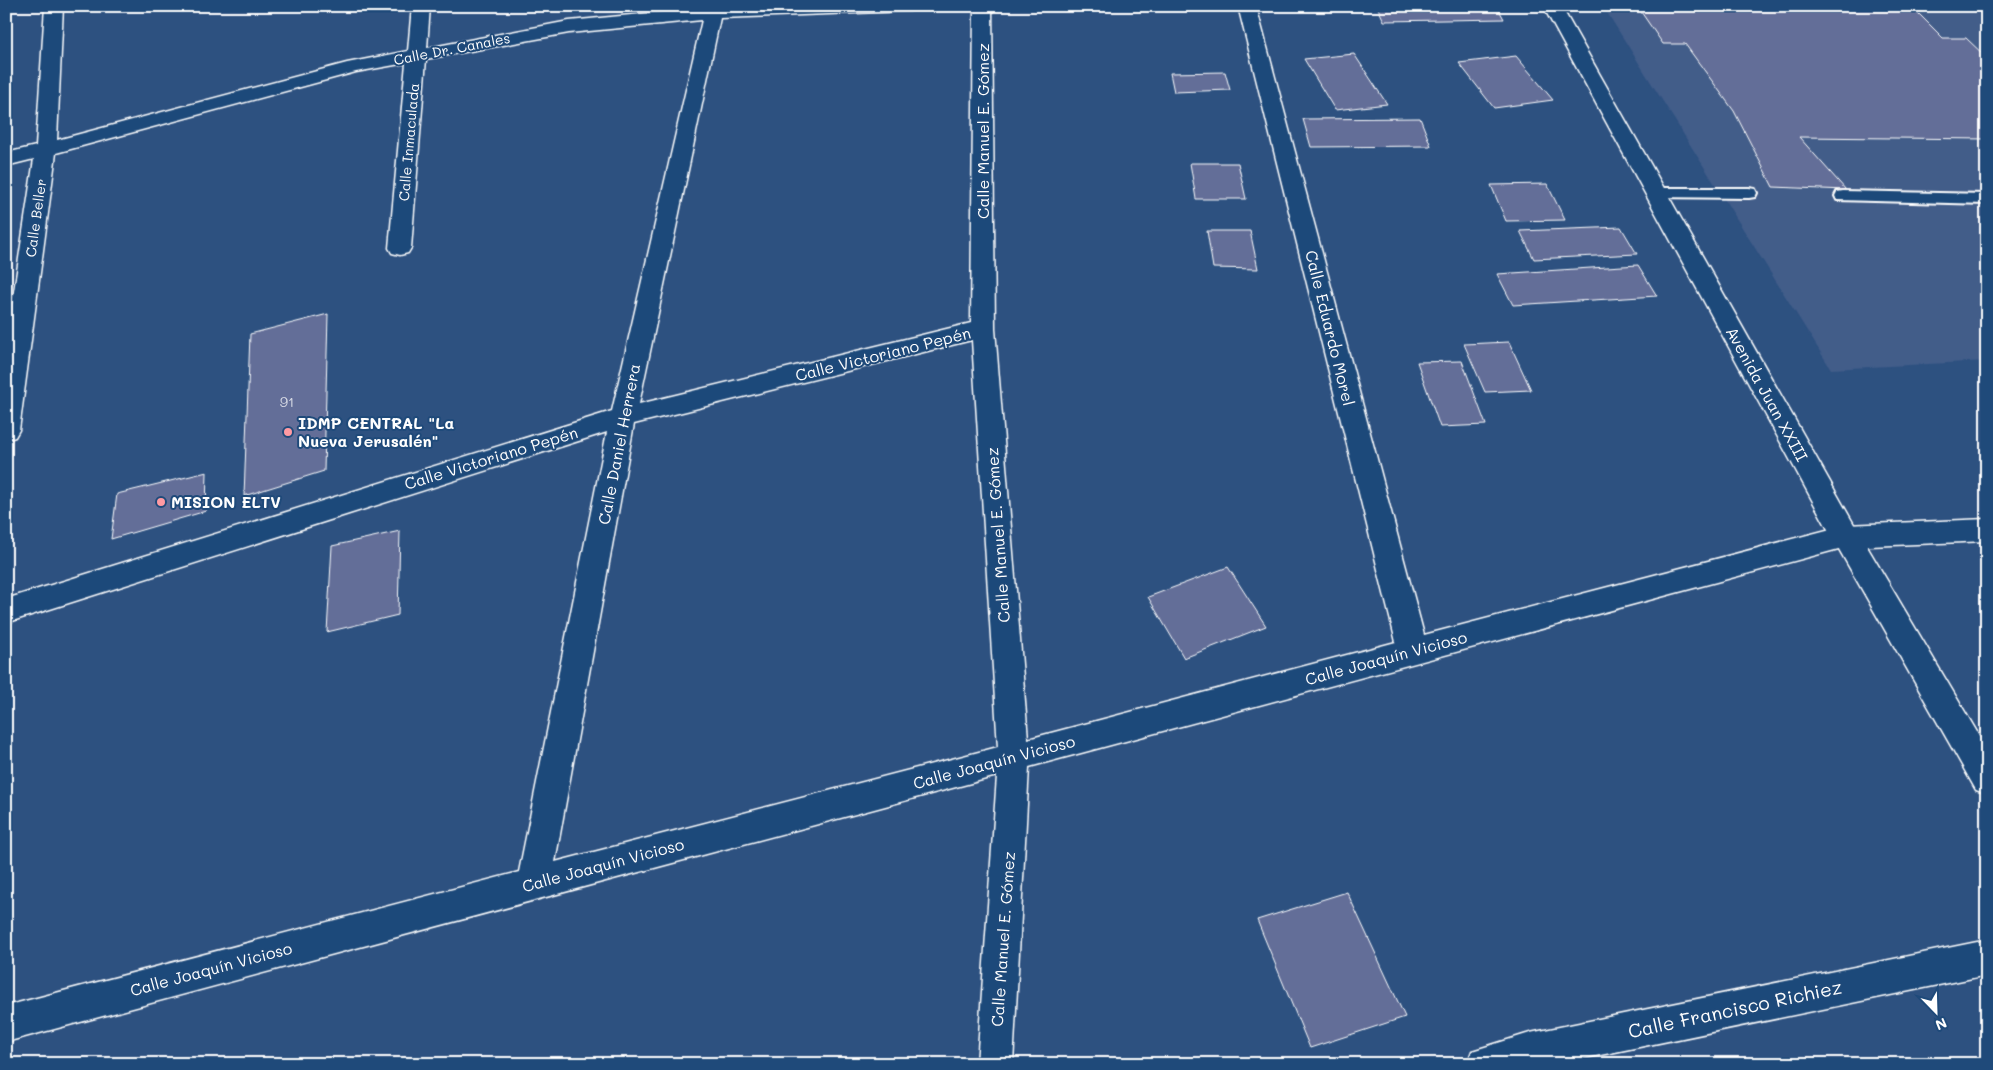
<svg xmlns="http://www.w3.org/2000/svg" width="1993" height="1070" font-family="Mali,sans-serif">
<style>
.built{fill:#425d89}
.building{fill:#646e98;stroke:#fff}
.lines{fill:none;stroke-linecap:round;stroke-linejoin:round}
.lane-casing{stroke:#fff;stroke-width:4}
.street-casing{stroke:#fff;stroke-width:3}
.secondary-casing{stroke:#fff;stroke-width:3}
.lane{fill:#1f4a7a;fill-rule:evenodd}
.street{fill:#1f4a7a;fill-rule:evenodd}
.secondary{fill:#1f4a7a;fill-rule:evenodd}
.poi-dot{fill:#ff9aa2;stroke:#1f4a7a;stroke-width:2}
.labels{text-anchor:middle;stroke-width:4;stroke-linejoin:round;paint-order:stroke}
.far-street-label{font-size:14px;fill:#fff;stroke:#1f4a7a}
.number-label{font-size:14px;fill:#d8dbe5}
.street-label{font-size:16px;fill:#fff;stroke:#1f4a7a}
.poi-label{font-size:16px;font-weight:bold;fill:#fff;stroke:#1f4a7a;text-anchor:start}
.near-street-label{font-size:19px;fill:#fff;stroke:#1f4a7a}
</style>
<rect width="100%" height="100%" fill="#2d5180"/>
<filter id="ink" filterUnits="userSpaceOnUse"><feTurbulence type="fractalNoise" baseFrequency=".02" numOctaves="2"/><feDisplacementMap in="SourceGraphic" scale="10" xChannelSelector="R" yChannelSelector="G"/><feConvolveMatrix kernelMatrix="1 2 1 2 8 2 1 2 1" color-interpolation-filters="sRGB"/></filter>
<g filter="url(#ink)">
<path class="built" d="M1603,6H1987V361L1831,369Z"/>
<path class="building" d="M1377,6H1497L1504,19L1384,21Z
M1637,6H1911L1943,38H1966L1987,58V139L1799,137L1846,190L1773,187L1734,111L1685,44H1663Z
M1354,54L1387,104L1335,110L1304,59Z
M1516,56L1553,100L1494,108L1459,63Z
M1225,72L1230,90L1174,92L1170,73Z
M1420,118L1431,146L1311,147L1303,119Z
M1190,163H1238L1246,199H1196Z
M1547,184L1565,220L1506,221L1491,185Z
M1621,227L1637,254L1534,259L1520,231Z
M1207,231H1250L1258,269L1213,268Z
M1638,265L1657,296L1513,305L1497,274Z
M328,314L324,471L244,496L250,334Z
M1509,342L1531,390L1485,392L1464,344Z
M1462,361L1486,425L1440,427L1417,362Z
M207,472L206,511L111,539L117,494Z
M400,531L398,615L327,632L332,546Z
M1228,567L1266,626L1184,658L1148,597Z
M1347,892L1405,1017L1310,1048L1257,920Z"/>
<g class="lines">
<g class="lane-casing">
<path id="lane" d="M1655,188H1749L1755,189L1757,193L1755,197L1749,198L1649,197L1647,193L1649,189Z
M1843,191L1987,194V204L1837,200L1835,196L1837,192Z"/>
</g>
<g class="street-casing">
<path id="street" d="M45,6H63L57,140L347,63L408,51L412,6H430L427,48L569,21L704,8L705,6H918L915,10L909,11L720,18L639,404L971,323L974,6H992L995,329L1028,739L1396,642L1238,6H1256L1424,635L1846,525L1987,519V541L1846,547L1029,767L1013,1064H977L997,776L6,1042V1006L519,872L607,432L6,623V599L612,411L702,20L569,33L426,59L411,248L408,253L400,255L392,253L389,248L406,63L356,72L56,153L19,430L15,437L6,440V344L34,159L6,166V153L36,146ZM972,340L998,747L555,862L634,424Z
M1987,940V975L1557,1064H1467L1472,1051L1530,1033Z"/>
</g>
<g class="secondary-casing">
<path id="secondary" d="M1543,6H1561L1856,528L1987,749V794L1976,790L1836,544Z"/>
</g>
<use href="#lane" class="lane"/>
<use href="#street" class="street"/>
<use href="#secondary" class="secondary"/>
</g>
</g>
<g class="poi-dot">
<circle cx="288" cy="432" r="5"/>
<circle cx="161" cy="502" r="5"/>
</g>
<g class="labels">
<g class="far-street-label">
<text transform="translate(452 49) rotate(-11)" y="5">Calle Dr. Canales</text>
<text transform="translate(409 142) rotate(-85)" y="5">Calle Inmaculada</text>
<text transform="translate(36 218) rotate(-82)" y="5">Calle Beller</text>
</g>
<g class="number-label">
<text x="287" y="407">91</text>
</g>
<g class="street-label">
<text transform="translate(983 131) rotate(-90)" y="6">Calle Manuel E. Gómez</text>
<text transform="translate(1330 328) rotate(76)" y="6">Calle Eduardo Morel</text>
<text transform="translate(883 354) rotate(-14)" y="6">Calle Victoriano Pepén</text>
<text transform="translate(1767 394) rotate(61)" y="6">Avenida Juan XXIII</text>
<text transform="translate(619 444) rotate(-79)" y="6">Calle Daniel Herrera</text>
<text transform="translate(491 458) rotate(-17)" y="6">Calle Victoriano Pepén</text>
<text transform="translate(998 535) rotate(-94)" y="6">Calle Manuel E. Gómez</text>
<text transform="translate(1386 658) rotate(-15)" y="6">Calle Joaquín Vicioso</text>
<text transform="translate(994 762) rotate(-15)" y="6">Calle Joaquín Vicioso</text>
<text transform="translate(603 865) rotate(-15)" y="6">Calle Joaquín Vicioso</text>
<text transform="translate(1003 939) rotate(-86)" y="6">Calle Manuel E. Gómez</text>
<text transform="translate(211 969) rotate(-15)" y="6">Calle Joaquín Vicioso</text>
</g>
<g class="poi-label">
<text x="298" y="429">IDMP CENTRAL "La<tspan x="298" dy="18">Nueva Jerusalén"</tspan></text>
<text x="171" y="508">MISION ELTV</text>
</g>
<g class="near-street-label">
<text transform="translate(1735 1009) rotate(-12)" y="7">Calle Francisco Richiez</text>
</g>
</g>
<rect width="1993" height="1070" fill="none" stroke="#1f4a7a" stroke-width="25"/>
<rect x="12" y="12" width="1968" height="1045" fill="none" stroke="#fff" stroke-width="2" filter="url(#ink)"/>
<g transform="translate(1936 1012) rotate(157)" stroke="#1f4a7a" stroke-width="4" paint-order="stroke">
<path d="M0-4L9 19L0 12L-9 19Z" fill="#ffffff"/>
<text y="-8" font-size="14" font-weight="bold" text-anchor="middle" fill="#ffffff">N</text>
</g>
</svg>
